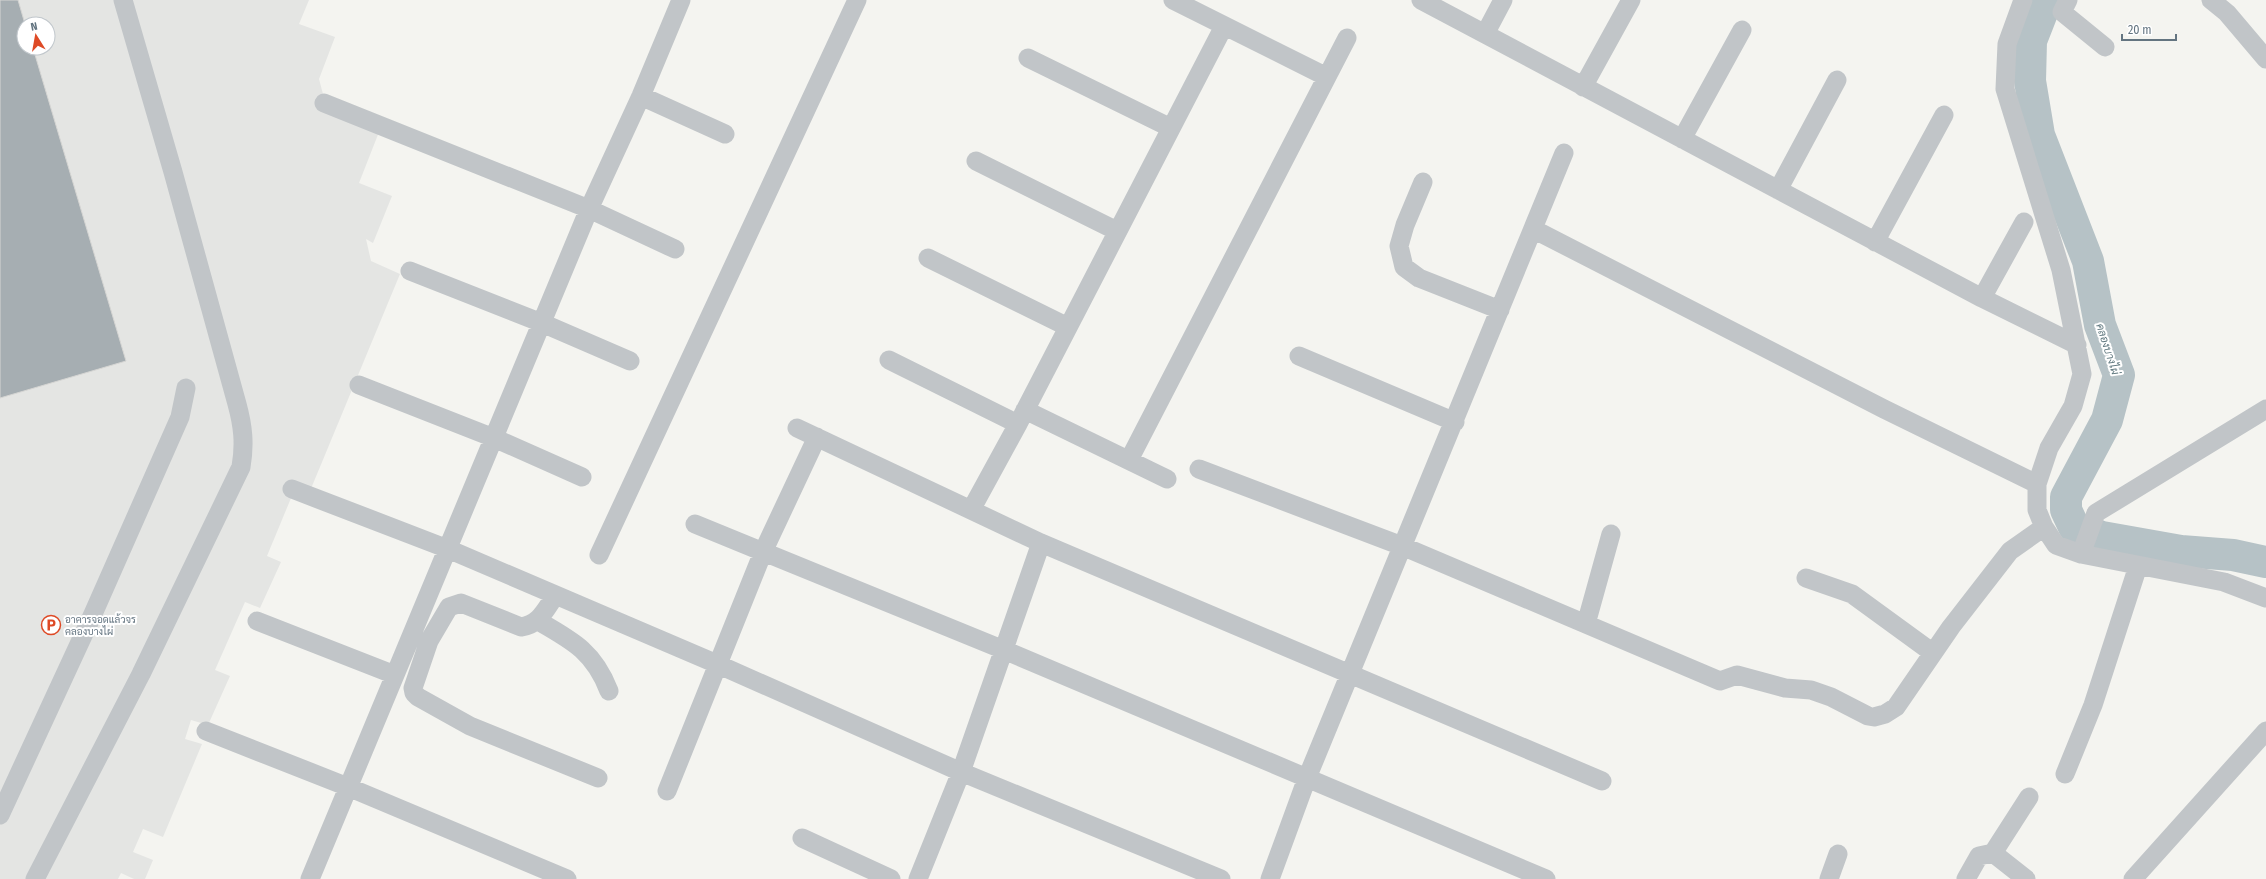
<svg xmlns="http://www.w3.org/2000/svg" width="2266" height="879" font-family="'Fira Sans Condensed',Sarabun,sans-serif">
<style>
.built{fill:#e4e5e3;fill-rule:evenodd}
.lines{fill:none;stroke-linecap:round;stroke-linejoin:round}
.river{stroke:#b6c2c6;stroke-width:32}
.building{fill:#a6aeb2;stroke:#d5d5d3}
.minor{stroke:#c1c5c8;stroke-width:19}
.labels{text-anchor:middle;stroke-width:4;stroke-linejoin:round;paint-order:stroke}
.poi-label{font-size:10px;fill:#637480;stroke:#fff;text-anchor:start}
.water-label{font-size:11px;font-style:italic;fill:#5f777e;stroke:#fff}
</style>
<rect width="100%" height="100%" fill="#f4f4f0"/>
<path class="built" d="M0,0H309L299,24L335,37L319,79L328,113L379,132L359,183L392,196L373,243L366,239L371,261L400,274L310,491L296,486L267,556L281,562L260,608L245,602L215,670L230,676L208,725L191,720L185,739L202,744L163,837L143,829L133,852L153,860L145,879H134L121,873L118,879H0ZM24,24H48V48H24Z"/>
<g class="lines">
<path class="river" d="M2047,0L2031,41L2030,81L2039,135L2088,261L2100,325L2119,375L2107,420L2066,497V510L2074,527L2102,537L2181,551L2233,555L2266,562"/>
</g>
<path class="building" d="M0,0H18L25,24L24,48H33L126,361L0,398Z"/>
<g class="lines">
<path class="minor" d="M1173,0L1325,76
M1421,0L1982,298L2077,345
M2023,0L2007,44L2005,89L2061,270L2082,374L2073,406L2049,448L2037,484V510L2044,527L2056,545L2081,554L2224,582L2266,598
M2068,0L2062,12L2105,47
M2211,0L2227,13L2266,59
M1485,34L1503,0
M1028,58L1171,128
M1583,87L1631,0
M641,96L725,134
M324,103L589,209L675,249
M1682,139L1742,30
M976,161L1117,231
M1423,182L1405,225L1399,246L1404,267L1419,278L1500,310
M1778,190L1837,80
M1533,229L1884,409L2037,484
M1875,242L1944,115
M928,258L1068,327
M410,271L542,323L630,361
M1982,298L2024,222
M1299,356L1455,422
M889,360L1018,424
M359,385L494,438L582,477
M1025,410L1167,479
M797,428L1041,543L1602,781
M1129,460L1347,38
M1199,469L1402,546L1720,681L1737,675L1785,688L1811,690L1831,697L1868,716L1874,717L1885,714L1896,707L1951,627L2010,551L2044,527
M292,489L448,549L717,664L961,772L1221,879
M971,510L1018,424L1224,26
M695,524L1004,650L1546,879
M2081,554L2096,513L2266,409
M599,555L857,0
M1806,578L1852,594L1933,653
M555,596C545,610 540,624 521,627L461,603L449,607L429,641L413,688L414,693L418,697L470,726L598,778
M257,621L395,675
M538,621C573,641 594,652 609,691
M1586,624L1611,534
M206,731L348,787L567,879
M2065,774L2093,705L2138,566
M667,791L763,552L817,437
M0,815L93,614L180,417L186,388
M802,838L891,879
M1993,853L2026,879
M35,879L141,674L241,467C245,444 243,426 237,404L173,172L123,0
M310,879L589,209L641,96L681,0
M918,879L961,772L1041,543
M1270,879L1307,778L1564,153
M1829,879L1838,854
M1966,879L1979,856L1993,853L2029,797
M2133,879L2266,731"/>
</g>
<defs>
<g id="parking-ring" transform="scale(1)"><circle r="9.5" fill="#fff" stroke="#de4a26" stroke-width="1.5"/><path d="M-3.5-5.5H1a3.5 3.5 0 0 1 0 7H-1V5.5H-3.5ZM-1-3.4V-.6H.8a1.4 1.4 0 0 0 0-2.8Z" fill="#de4a26"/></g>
</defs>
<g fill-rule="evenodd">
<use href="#parking-ring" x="51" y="625"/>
</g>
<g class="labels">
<g class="poi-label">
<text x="65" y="623">อาคารจอดแล้วจร<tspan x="65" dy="12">คลองบางไผ่</tspan></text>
</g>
<g class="water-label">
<text transform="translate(2108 349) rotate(72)" y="4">คลองบางไผ่</text>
</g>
</g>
<g transform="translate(36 36) rotate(349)"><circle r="19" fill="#ffffff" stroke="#c1c7cc"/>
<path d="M0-3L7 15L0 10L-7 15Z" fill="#de4a26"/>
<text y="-6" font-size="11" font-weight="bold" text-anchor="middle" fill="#637480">N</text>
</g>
<path d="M2122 34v6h54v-6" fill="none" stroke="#637480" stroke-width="2"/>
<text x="2128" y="34" font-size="12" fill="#637480" stroke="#ffffff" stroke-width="3" paint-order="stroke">20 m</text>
</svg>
